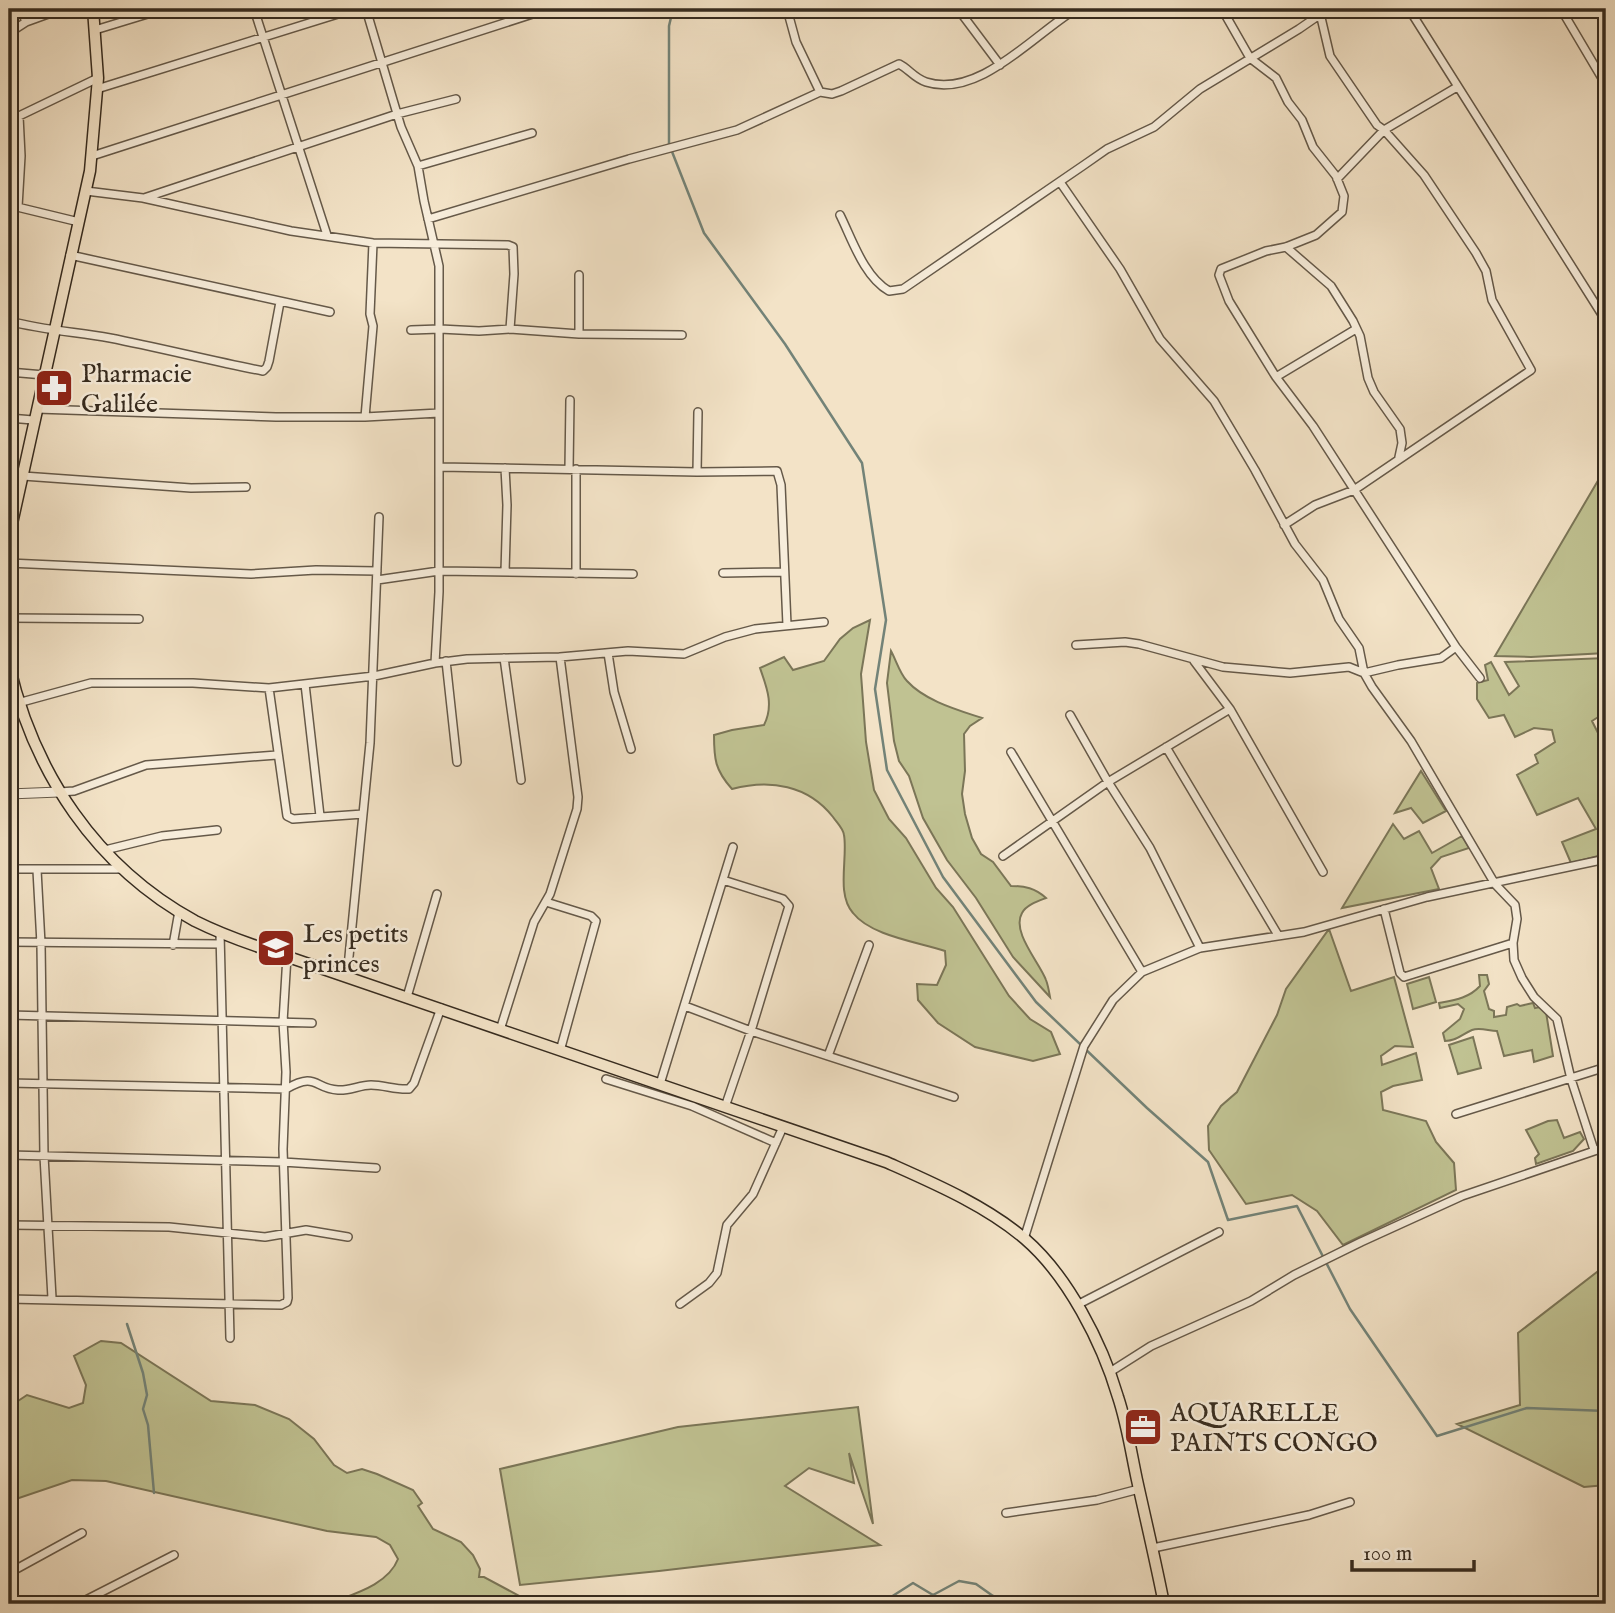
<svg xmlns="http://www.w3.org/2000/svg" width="1615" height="1613" font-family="'IM FELL English',serif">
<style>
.green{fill:#c0c292;stroke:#7b7658;stroke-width:2}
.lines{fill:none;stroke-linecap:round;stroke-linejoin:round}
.stream{stroke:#738378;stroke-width:2.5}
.minor-casing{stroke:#655949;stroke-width:10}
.tertiary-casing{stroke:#655949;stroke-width:11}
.trunk-casing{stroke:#362b1f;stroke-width:13}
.minor{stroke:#f7eddb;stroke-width:7}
.tertiary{stroke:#f7eddb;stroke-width:9}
.trunk{stroke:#f3e3c7;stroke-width:10}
.labels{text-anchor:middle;stroke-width:5;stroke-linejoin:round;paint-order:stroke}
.poi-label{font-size:26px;fill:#362b1f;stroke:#f7eddb;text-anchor:start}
</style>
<rect width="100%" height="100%" fill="#f3e3c7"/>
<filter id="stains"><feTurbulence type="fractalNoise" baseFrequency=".00286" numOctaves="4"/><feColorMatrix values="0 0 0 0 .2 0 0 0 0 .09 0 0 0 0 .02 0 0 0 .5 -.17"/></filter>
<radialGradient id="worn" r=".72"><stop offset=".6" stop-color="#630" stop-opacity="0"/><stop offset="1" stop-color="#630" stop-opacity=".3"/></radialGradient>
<path class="green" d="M1606,467V653L1531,657L1495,656Z
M870,620L861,674L866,742L874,790L889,819L906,838L936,888L953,907L1009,996L1030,1019L1051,1032L1060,1054L1033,1061L975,1047L938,1023L918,1000L917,984L937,985L946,965L945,951C918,942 871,936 853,913C836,894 848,858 844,835C843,828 837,823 833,817C808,785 770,779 732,789C715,770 714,759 714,735L732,730L764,725C774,705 767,688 760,668L784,657L793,670L824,661L840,639L853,628Z
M891,651C896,660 900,674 907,681C925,701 958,710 982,718L970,726L964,734L965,771L962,794L965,814L972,838L981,854L993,862L1011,886C1025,886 1035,888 1046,898C1038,901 1026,905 1022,913C1011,932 1040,963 1046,980C1048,985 1049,991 1050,997L1013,957L976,898L947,860L923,818L909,776L899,761L894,741L887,683Z
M1606,658V712L1592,721L1602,741L1606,738V854L1571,863L1562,842L1596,829L1578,798L1537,815L1517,775L1538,763L1535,755L1555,742L1552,730L1534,728L1515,737L1504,715L1489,718L1477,699V683L1488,680L1485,665L1491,662L1509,695L1519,686L1505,662Z
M1421,771L1446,811L1423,823L1411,808L1395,813Z
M1393,824L1404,839L1419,831L1432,853L1462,836L1469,848L1441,857L1431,868L1439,889L1342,908Z
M1329,929L1351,991L1394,977L1413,1047L1395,1046L1381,1056L1382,1065L1416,1053L1422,1080L1393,1086L1381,1092L1383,1110L1426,1121L1436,1142L1454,1163L1456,1190L1343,1245L1317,1211L1292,1195L1246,1204L1209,1150L1208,1126L1221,1106L1237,1092L1277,1015L1286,989Z
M1479,975H1487L1489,984L1484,991L1489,1009L1494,1011V1017L1506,1015L1507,1007L1517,1004L1520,1006L1533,1003L1535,1008L1540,1007L1546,1012L1553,1056L1534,1062L1532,1050L1504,1056L1497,1031C1489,1031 1480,1027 1472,1030C1462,1034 1457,1041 1445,1041L1443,1033L1460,1019L1464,1009L1458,1004L1440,1008L1439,1003C1455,1000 1469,998 1480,986Z
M1429,977L1436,1002L1413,1009L1407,984Z
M1473,1037L1481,1068L1458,1074L1449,1045Z
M1557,1120L1564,1138L1580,1132L1584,1139L1573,1151L1536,1164L1535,1158L1539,1154L1526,1130L1548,1121Z
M1606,1265V1485L1584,1487L1457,1424L1520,1405L1518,1333Z
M101,1341L121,1343L211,1401L255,1405L289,1419L314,1439L334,1465L347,1473L362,1469L377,1474L413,1490L422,1503L418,1506L433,1529L461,1542L473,1555L480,1569L479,1577H484L523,1598L526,1604H328C353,1594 388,1585 398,1559L390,1545L376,1537L327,1531L106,1481L72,1480L19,1498H9V1407L27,1395L69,1408L83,1403L86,1385L74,1356Z
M858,1407L873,1524L849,1453L854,1483L809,1468L785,1486L880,1545L659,1571L520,1585L500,1469L678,1427Z"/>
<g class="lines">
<path class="stream" d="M673,9L669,26V144L704,233L785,344L862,463L886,620L875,689L887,770L943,877L1036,1002L1147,1108L1208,1162L1228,1220L1297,1206L1350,1309L1437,1436L1527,1408L1606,1411
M127,1324L143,1373L147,1395L143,1409L148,1425L154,1493
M660,1604L675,1599L685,1604
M880,1604L913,1583L933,1595L959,1581L976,1584L993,1596L1014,1604"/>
<g class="minor-casing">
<path id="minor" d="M21,9L26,22
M254,9L327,235
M366,9L401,127L418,166L424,201L439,266V592L435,663
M787,9L796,42L820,92
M958,9L1000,65
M1222,9L1250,58L1276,78L1288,102L1302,120L1313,147L1336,176L1344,196L1342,212L1316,235L1286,247L1266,251L1221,269L1219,275L1229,301L1276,377L1313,426L1456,647L1480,678
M1409,9L1606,321
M1561,9L1606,85
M95,30L164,9
M9,33L26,22L62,9
M97,89L354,9
M92,156L548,9
M418,166L532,133
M1337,179L1384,130L1457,87
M1060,182L1120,269L1160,339L1214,401L1255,470L1295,544L1323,580L1339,619L1359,648L1364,673L1372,687L1411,741L1495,884L1515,905L1517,919L1513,943L1514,960L1522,978L1534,997L1557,1019L1571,1079L1594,1150
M86,191L143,198L291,231L373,243L508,245L513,247L514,274L510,329
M144,198L397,114L456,99
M9,205L79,222
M18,207L21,156L19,116L98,78
M840,215C852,239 864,277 889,291L903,289L1084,165L1107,149L1154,127L1200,89L1299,29L1328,9
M428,219L629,159L737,130L820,92L832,94L841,91L899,64C909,69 914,78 926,82C979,99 1034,34 1076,9
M1286,247L1331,286L1353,321L1360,336L1368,378L1374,392L1400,429L1402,443L1399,457
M70,255L330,312
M579,275V334
M9,321C42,330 76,332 110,338C161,348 212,361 263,371L267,367L269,361L280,302
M411,330L440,329L479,331L510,329L579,334L682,335
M9,372L44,375
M1276,377L1356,329
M37,409L276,417H365L439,413
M365,417L373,326L370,314L373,243
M9,418L33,420
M440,467L697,472L777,471L781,485L787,625
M505,468L507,505L505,572
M569,469L570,400
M697,472L698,412
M9,475L191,488L246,487
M1284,525L1315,505L1354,490L1531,370L1492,300L1486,271L1476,253L1424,175L1384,130L1377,125L1330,56L1319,9
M9,563L251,574L316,570L377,571
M723,573L784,572
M576,574V469
M377,580L439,571L633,574
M9,618L139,619
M1076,645L1125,642L1139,644L1223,667L1290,673L1349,667L1364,673L1398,665L1441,658L1456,647
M608,653L614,692L631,749
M504,658L521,780
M446,661L457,762
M1194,661L1230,709L1323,872
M305,684L320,816
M269,688L287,816L293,819L363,814
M18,703L91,683H193L269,688L374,676L435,663L467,659L560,657L628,651L684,654L725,637L755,629L824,622
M1070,715L1108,782L1150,848L1200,948
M1166,747L1278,935
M1011,752L1142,972
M60,792L74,791L146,765L277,755
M105,850L162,836L217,830
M1003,856L1108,782L1230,709
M9,869H123
M37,870L41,944L44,1156L52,1298
M723,880L783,899L789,906L751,1031L725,1107
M546,902L591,916L596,921L560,1051
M1384,909L1400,973L1404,977L1513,943
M220,933L230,1338
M9,942L220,944
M173,945L179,911
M347,977L370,743L379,517
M407,997L437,894
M685,1006L751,1031L954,1097
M9,1015L312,1023
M500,1030L534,922L550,894L577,809L578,797L560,657
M828,1056L869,945
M606,1079L692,1106L776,1143
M9,1083L286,1089C317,1071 314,1089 338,1090C349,1091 360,1085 371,1085C384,1085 396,1090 409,1089L414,1083L441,1008
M660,1084L733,847
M1456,1114L1606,1067
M9,1155L283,1162L376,1168
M9,1225L169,1227L265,1237L306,1230L348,1237
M1024,1239L1084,1046L1113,1000L1142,972L1200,948L1304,932L1427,897L1606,859
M9,1299L281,1305L287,1302L288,1298L283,1149L286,1072L283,1022L287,956
M680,1304L709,1283L717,1273L727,1225L753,1194L783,1127
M1077,1305L1219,1232
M1110,1372L1151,1346L1251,1301L1294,1275L1361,1242L1462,1196L1606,1147
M1006,1513L1097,1500L1139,1489
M1153,1548L1309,1515L1350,1502
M9,1573L82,1533
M78,1604L174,1555"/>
</g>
<g class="tertiary-casing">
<path id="tertiary" d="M9,794L59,792"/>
</g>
<g class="trunk-casing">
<path id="trunk" d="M9,537L90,171L98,78L93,9
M9,665C34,773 96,867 195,921C217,932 241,941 265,949L886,1162C933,1183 985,1205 1025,1239C1068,1276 1102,1343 1118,1397C1127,1424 1131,1452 1137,1480C1146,1521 1156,1563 1164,1604"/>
</g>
<use href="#minor" class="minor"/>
<use href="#tertiary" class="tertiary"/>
<use href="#trunk" class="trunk"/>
</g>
<defs>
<g id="pharmacy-square" transform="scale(2.0125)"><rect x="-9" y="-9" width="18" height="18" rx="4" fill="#8f2418" stroke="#f7eddb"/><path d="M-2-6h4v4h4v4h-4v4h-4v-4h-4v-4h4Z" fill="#fff"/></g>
<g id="school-square" transform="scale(2.0125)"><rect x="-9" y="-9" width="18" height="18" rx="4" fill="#8f2418" stroke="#f7eddb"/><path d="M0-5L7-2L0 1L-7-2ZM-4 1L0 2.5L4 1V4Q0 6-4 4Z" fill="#fff"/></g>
<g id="office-square" transform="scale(2.0125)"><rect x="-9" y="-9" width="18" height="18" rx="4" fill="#8f2418" stroke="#f7eddb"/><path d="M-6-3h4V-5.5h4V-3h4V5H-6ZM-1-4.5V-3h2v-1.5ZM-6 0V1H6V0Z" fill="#fff"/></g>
</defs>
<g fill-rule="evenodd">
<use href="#pharmacy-square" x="54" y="388"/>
<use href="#school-square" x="276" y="948"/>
<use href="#office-square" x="1143" y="1427"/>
</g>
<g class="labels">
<g class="poi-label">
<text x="81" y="382">Pharmacie<tspan x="81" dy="30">Galilée</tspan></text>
<text x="303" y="942">Les petits<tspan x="303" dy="30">princes</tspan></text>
<text x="1170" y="1421">AQUARELLE<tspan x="1170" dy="30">PAINTS CONGO</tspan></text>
</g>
</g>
<rect width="1615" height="1613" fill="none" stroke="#f3e3c7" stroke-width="35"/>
<rect x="10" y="10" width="1594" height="1592" fill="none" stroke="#362b1f" stroke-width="3.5"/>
<rect x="18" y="18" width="1580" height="1578" fill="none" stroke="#362b1f" stroke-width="2"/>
<path d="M1352 1560v10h122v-10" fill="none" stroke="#362b1f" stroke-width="3.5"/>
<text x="1363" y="1560" font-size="21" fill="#362b1f" stroke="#f7eddb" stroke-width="5" paint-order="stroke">100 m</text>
<rect width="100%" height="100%" filter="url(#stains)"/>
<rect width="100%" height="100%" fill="url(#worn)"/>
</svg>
